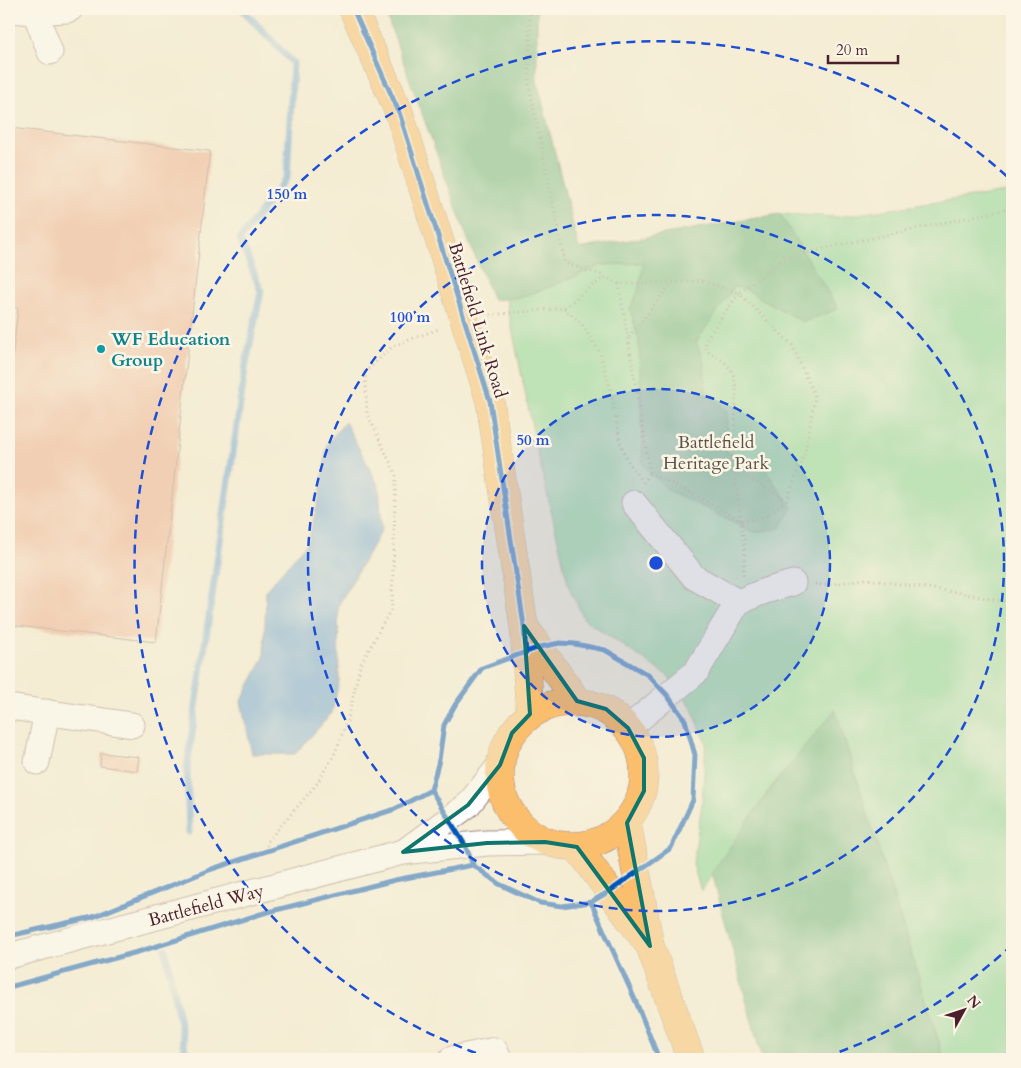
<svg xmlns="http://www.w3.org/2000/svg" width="1021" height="1068" font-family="Cardo,serif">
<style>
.green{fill:#81d496;stroke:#667a60}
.forest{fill:#68b67f;stroke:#596a55}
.water{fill:#67a2d7;stroke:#586081}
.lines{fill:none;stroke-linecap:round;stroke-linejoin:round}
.stream{stroke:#67a2d7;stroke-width:7}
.building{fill:#eeac8f}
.minor-casing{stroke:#9f867f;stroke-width:27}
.major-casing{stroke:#9f867f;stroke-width:29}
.path{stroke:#9f867f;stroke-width:3;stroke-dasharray:1 4;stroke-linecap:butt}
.minor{stroke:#fff;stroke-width:25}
.major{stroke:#fabe6d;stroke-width:28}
.cycleway-casing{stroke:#fcf5e5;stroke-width:8}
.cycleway{stroke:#0057b8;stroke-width:5}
.marked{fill:none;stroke:#0f766e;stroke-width:4;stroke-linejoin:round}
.ring{fill:none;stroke:#1d4ed8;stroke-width:2.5;stroke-dasharray:9 6}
.culture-dot{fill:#0f9aa8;stroke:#fcf5e5;stroke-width:2}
.labels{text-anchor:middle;stroke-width:5;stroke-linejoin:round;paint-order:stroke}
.street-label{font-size:18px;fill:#4a1f2b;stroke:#fcf5e5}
.culture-label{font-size:18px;font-weight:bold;fill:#0d838f;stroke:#fcf5e5;text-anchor:start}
.park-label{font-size:18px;fill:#5a554b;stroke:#fcf5e5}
.centre{fill:#1d4ed8;stroke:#fcf5e5;stroke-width:2.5}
.ring-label{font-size:15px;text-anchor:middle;font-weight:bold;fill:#1d4ed8;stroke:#fcf5e5;stroke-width:5;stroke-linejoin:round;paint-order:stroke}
</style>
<rect width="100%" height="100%" fill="#fcf5e5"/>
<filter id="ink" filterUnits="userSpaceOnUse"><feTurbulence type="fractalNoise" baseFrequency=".02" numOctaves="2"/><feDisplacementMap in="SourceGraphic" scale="10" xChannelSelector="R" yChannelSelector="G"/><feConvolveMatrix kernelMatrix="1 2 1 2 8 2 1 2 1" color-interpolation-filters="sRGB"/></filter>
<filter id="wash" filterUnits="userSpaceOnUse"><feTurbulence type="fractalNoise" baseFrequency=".0096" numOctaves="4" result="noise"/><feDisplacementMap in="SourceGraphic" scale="20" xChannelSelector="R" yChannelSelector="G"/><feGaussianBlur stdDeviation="1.12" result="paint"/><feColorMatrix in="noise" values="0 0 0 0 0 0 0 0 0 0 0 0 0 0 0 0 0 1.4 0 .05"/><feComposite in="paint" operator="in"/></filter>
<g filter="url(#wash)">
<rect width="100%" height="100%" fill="#f4ecd3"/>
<path class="green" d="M1012,191V1059H944L835,711L771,788L701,891L693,864L702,804L706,742L691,706L668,676L584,619L569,587L537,450L506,299L497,271L579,249L780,214L837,217Z"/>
<path class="forest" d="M384,9H537V81L579,249L780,214L838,309L803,322L745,289L734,287L696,342L704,363L706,390L727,412L726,452L761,463L792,508L780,528L754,532L668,490L643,465L639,340L630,309L638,292L644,263L602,265L557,284L522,297L493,300L467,237Z
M835,710L944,1059H762L712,873L771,788Z"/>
<path class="water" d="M345,422L379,486L382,529L338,606L339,681L332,713L295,754H252L241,701L264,658L266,590L308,542L321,491L327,444Z"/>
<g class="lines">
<path class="stream" d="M189,832L187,768L246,363L261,291L240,239L287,177L293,63L242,9
M165,949L187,1059"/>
</g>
<g id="blocks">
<path class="building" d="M10,128L210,151L156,642L9,625V389L18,308L9,307Z
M101,753L139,757L137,771L100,766Z"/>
</g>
</g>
<g filter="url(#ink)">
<use href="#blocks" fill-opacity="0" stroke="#9f867f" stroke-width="1"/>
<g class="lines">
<g class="minor-casing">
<path id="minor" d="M9,10L35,12L67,10L70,9
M35,12L50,52
M738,602L765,591L793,583
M9,707L132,725
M628,728L696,672L738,602L694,577L634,503
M37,762L47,712
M405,851L468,805L500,765
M9,956L403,852L487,843L545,842
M452,1059L495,1050L499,1059"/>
</g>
<g class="major-casing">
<path id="major" d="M353,9L399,112L490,401L524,626L530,714
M524,626L577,701
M500 774a72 72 0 1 1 144 0a72 72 0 1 1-144 0Z
M627,823L650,946L691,1059
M577,847L646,941"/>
</g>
<path class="path" d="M530,9L529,85L565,263L605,276
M619,284L650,473L701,498L741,521L765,517L787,500L805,453L815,397L792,345L739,293L709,335L705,344L707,351C725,362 733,365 736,387L734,470L745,551L743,575
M564,308L582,324L600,353L611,391L620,442L628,461L641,480
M490,315L564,308L590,287L606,277L619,284L702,281L739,293L784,259L835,246L1012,208
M629,337L673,281
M735,470L787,500
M643,483L650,473
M815,584L826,585L866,579L955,592L1012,603
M266,851L268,841L316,785L334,755L348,719L360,666L392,607L396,475L367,413L365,372L393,346L441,328"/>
<use href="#minor" class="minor"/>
<use href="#major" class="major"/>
<g class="cycleway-casing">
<path id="cycleway" d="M353,9L399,112L490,401L524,626L526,653
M560,643L575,644L605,650L648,675L667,695L685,720L695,755L693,800L671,848L610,891L591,902L562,906L540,903L499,884L473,865L465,845L431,790L439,760L444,725L455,705L482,668L540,647Z
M591,902L636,1002L659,1059
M9,936L93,917L212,869L395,809L431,790
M9,987L141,951L264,913L395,880L473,865"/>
</g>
<use href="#cycleway" class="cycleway"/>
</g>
</g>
<path d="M0 0H1021V1068H0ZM524,626L577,701L606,709L628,728L644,758V791L627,823L650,946L577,847L545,842L487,843L403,852L468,805L500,765L512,733L530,714Z" fill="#f4ecd3" fill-opacity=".55" fill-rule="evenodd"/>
<path class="marked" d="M524,626L577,701L606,709L628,728L644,758V791L627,823L650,946L577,847L545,842L487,843L403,852L468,805L500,765L512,733L530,714Z"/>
<circle cx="656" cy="563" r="174" fill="#1d4ed8" fill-opacity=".12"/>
<g class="ring">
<circle cx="656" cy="563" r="174"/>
<circle cx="656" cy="563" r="348"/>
<path d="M1012 945A522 522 0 0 1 822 1058M490 1058A522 522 0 1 1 1012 181"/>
</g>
<circle class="culture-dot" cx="101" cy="349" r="5"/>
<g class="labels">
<g class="street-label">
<text transform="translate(478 320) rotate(73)" y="6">Battlefield Link Road</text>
<text transform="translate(206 905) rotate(-15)" y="6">Battlefield Way</text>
</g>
<g class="culture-label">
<text x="111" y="345">WF Education<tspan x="111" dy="21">Group</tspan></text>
</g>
<g class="park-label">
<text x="716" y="448">Battlefield<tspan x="716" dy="21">Heritage Park</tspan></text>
</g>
</g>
<circle cx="656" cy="563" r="8" class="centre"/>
<g class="ring-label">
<text x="287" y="199">150 m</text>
<text x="410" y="322">100 m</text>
<text x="533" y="445">50 m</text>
</g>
<rect width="1021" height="1068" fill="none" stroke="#fcf5e5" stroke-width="30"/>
<g transform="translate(964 1010) rotate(50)" stroke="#fcf5e5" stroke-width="4" paint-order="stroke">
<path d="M0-4L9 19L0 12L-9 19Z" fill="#4a1f2b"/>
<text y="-8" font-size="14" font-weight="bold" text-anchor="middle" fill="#4a1f2b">N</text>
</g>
<path d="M828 55v8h70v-8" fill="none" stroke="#4a1f2b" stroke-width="2.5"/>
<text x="836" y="55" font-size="15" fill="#4a1f2b" stroke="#fcf5e5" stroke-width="4" paint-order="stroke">20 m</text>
</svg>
